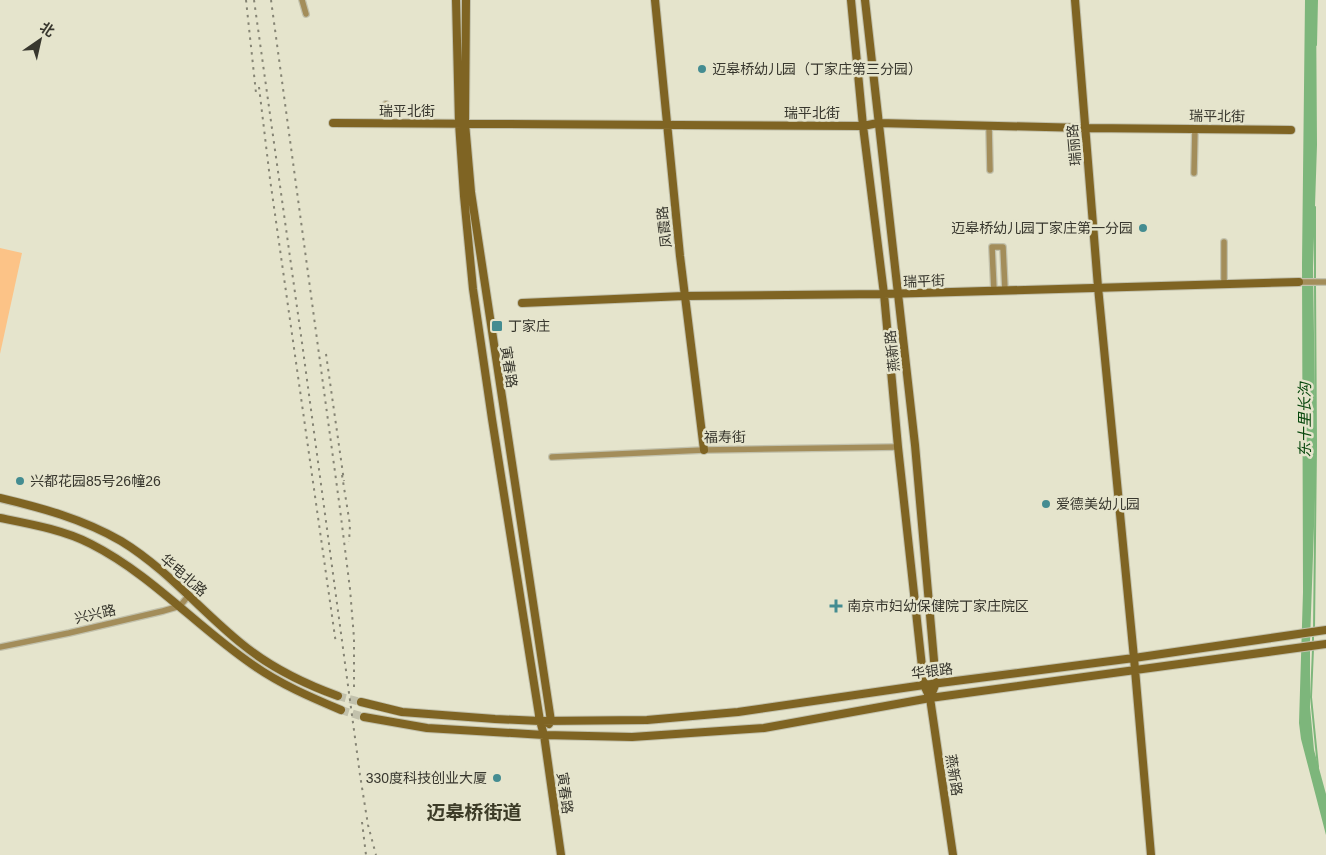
<svg xmlns="http://www.w3.org/2000/svg" width="1326" height="855" font-family="Helvetica,'Noto Sans SC',sans-serif">
<style>
.green{fill:#fcc387}
.water{fill:#7db67b}
.lines{fill:none;stroke-linecap:round;stroke-linejoin:round}
.stream{stroke:#7db67b;stroke-width:2}
.secondary-tunnel{stroke:#c2c1ac;stroke-width:8;stroke-dasharray:8 4;stroke-linecap:butt}
.street-casing{stroke:#c2c1ac;stroke-width:8}
.secondary-casing{stroke:#c2c1ac;stroke-width:10}
.street{stroke:#a38d5a;stroke-width:5.5}
.secondary{stroke:#7f6423;stroke-width:8}
.rail{stroke:#858474;stroke-width:2;stroke-dasharray:2.5 5;stroke-linecap:butt}
.poi-dot{fill:#448c91;stroke:#e5e4cc;stroke-width:2}
.labels{text-anchor:middle;stroke-width:5;stroke-linejoin:round;paint-order:stroke}
.poi-label{font-size:14px;fill:#38372e;stroke:#e5e4cc;text-anchor:start}
.street-label{font-size:14px;fill:#38372e;stroke:#e5e4cc}
.water-label{font-size:15px;font-style:italic;fill:#08470d;stroke:#e5e4cc}
.district-label{font-size:19px;font-weight:bold;fill:#3c3b27;stroke:#e5e4cc}
</style>
<rect width="100%" height="100%" fill="#e5e4cc"/>
<path class="green" d="M0,248L22,253L0,354Z"/>
<path class="water" d="M1305,0H1316L1317,145L1313,268L1316,469L1310,642V707L1314,750L1326,794V835L1301,739L1299,723L1303,592L1302,264Z"/>
<g class="lines">
<path class="stream" d="M1316,45L1317,0
M1315,207V280
M1314,630L1316,446L1315,284
M1313,645V634
M1313,649L1311,697L1318,767"/>
<path class="secondary-tunnel" d="M338,696L361,702
M341,710L364,717"/>
<g class="street-casing">
<path id="street" d="M302,0L306,14
M386,104L387,123
M989,126L990,170
M1194,173L1195,128
M1224,242V284
M1299,282H1326
M994,291L992,247H1003L1005,290
M552,457L704,450L898,447
M0,647L69,633L163,611L180,606L189,595"/>
</g>
<g class="secondary-casing">
<path id="secondary" d="M456,0L459,123L464,196L473,289L492,419L540,721L544,735L561,855
M466,0L465,123L471,192L551,721L549,724
M655,0L680,256L704,450
M851,0L863,126L884,294L898,447L924,685L930,698L953,855
M865,0L915,445L936,683L930,698
M1075,0L1098,287L1134,658L1151,855
M333,123L863,126L878,123L1085,128L1291,130
M522,303L684,296L884,294L1299,282
M0,498C42,508 83,519 121,541C167,569 201,611 242,644C270,667 305,684 338,696
M0,518C30,524 64,530 91,544C152,575 197,627 253,665C280,684 310,697 341,710
M361,702L402,712L495,719L540,721L647,720L738,712L924,685L1134,658L1326,630
M364,717L427,728L544,735L632,737L764,728L930,698L1326,644"/>
</g>
<use href="#street" class="street"/>
<use href="#secondary" class="secondary"/>
<path class="rail" d="M246,0L256,93
M254,0L303,350L360,775L368,825L376,855
M271,0L340,509L350,589L354,638V687
M259,87L270,179L336,644
M326,354L344,481
M342,475L350,525L349,542
M362,822L366,855"/>
</g>
<g class="poi-dot">
<circle cx="702" cy="69" r="5"/>
<circle cx="1143" cy="228" r="5"/>
<rect x="491" y="320" width="12" height="12" rx="2.5"/>
<circle cx="20" cy="481" r="5"/>
<circle cx="1046" cy="504" r="5"/>
<path d="M833.5 598.5h5v5h5v5h-5v5h-5v-5h-5v-5h5z"/>
<circle cx="497" cy="778" r="5"/>
</g>
<g class="labels">
<g class="poi-label">
<text x="712" y="74">迈皋桥幼儿园（丁家庄第三分园）</text>
<text x="1133" y="233" text-anchor="end">迈皋桥幼儿园丁家庄第一分园</text>
<text x="508" y="331">丁家庄</text>
<text x="30" y="486">兴都花园85号26幢26</text>
<text x="1056" y="509">爱德美幼儿园</text>
<text x="847" y="611">南京市妇幼保健院丁家庄院区</text>
<text x="487" y="783" text-anchor="end">330度科技创业大厦</text>
</g>
<g class="street-label">
<text x="407" y="116">瑞平北街</text>
<text x="812" y="118">瑞平北街</text>
<text transform="translate(1217 116) rotate(1)" y="5">瑞平北街</text>
<text transform="translate(1074 145) rotate(-95)" y="5">瑞丽路</text>
<text transform="translate(664 227) rotate(-96)" y="5">凤霞路</text>
<text transform="translate(924 281) rotate(-2)" y="5">瑞平街</text>
<text transform="translate(892 351) rotate(-96)" y="5">燕新路</text>
<text transform="translate(509 367) rotate(81)" y="5">寅春路</text>
<text transform="translate(725 437) rotate(-1)" y="5">福寿街</text>
<text transform="translate(184 575) rotate(41)" y="5">华电北路</text>
<text transform="translate(95 614) rotate(-13)" y="5">兴兴路</text>
<text transform="translate(932 671) rotate(-7)" y="5">华银路</text>
<text transform="translate(954 775) rotate(81)" y="5">燕新路</text>
<text transform="translate(565 793) rotate(82)" y="5">寅春路</text>
</g>
<g class="water-label">
<text transform="translate(1305 420) rotate(-90)" y="5">东十里长沟</text>
</g>
<g class="district-label">
<text x="474" y="819">迈皋桥街道</text>
</g>
</g>
<g transform="translate(40 40) rotate(34)" stroke="#e5e4cc" stroke-width="4" paint-order="stroke">
<path d="M0-4L9 19L0 12L-9 19Z" fill="#38372e"/>
<text y="-8" font-size="14" font-weight="bold" text-anchor="middle" fill="#38372e">北</text>
</g>
</svg>
